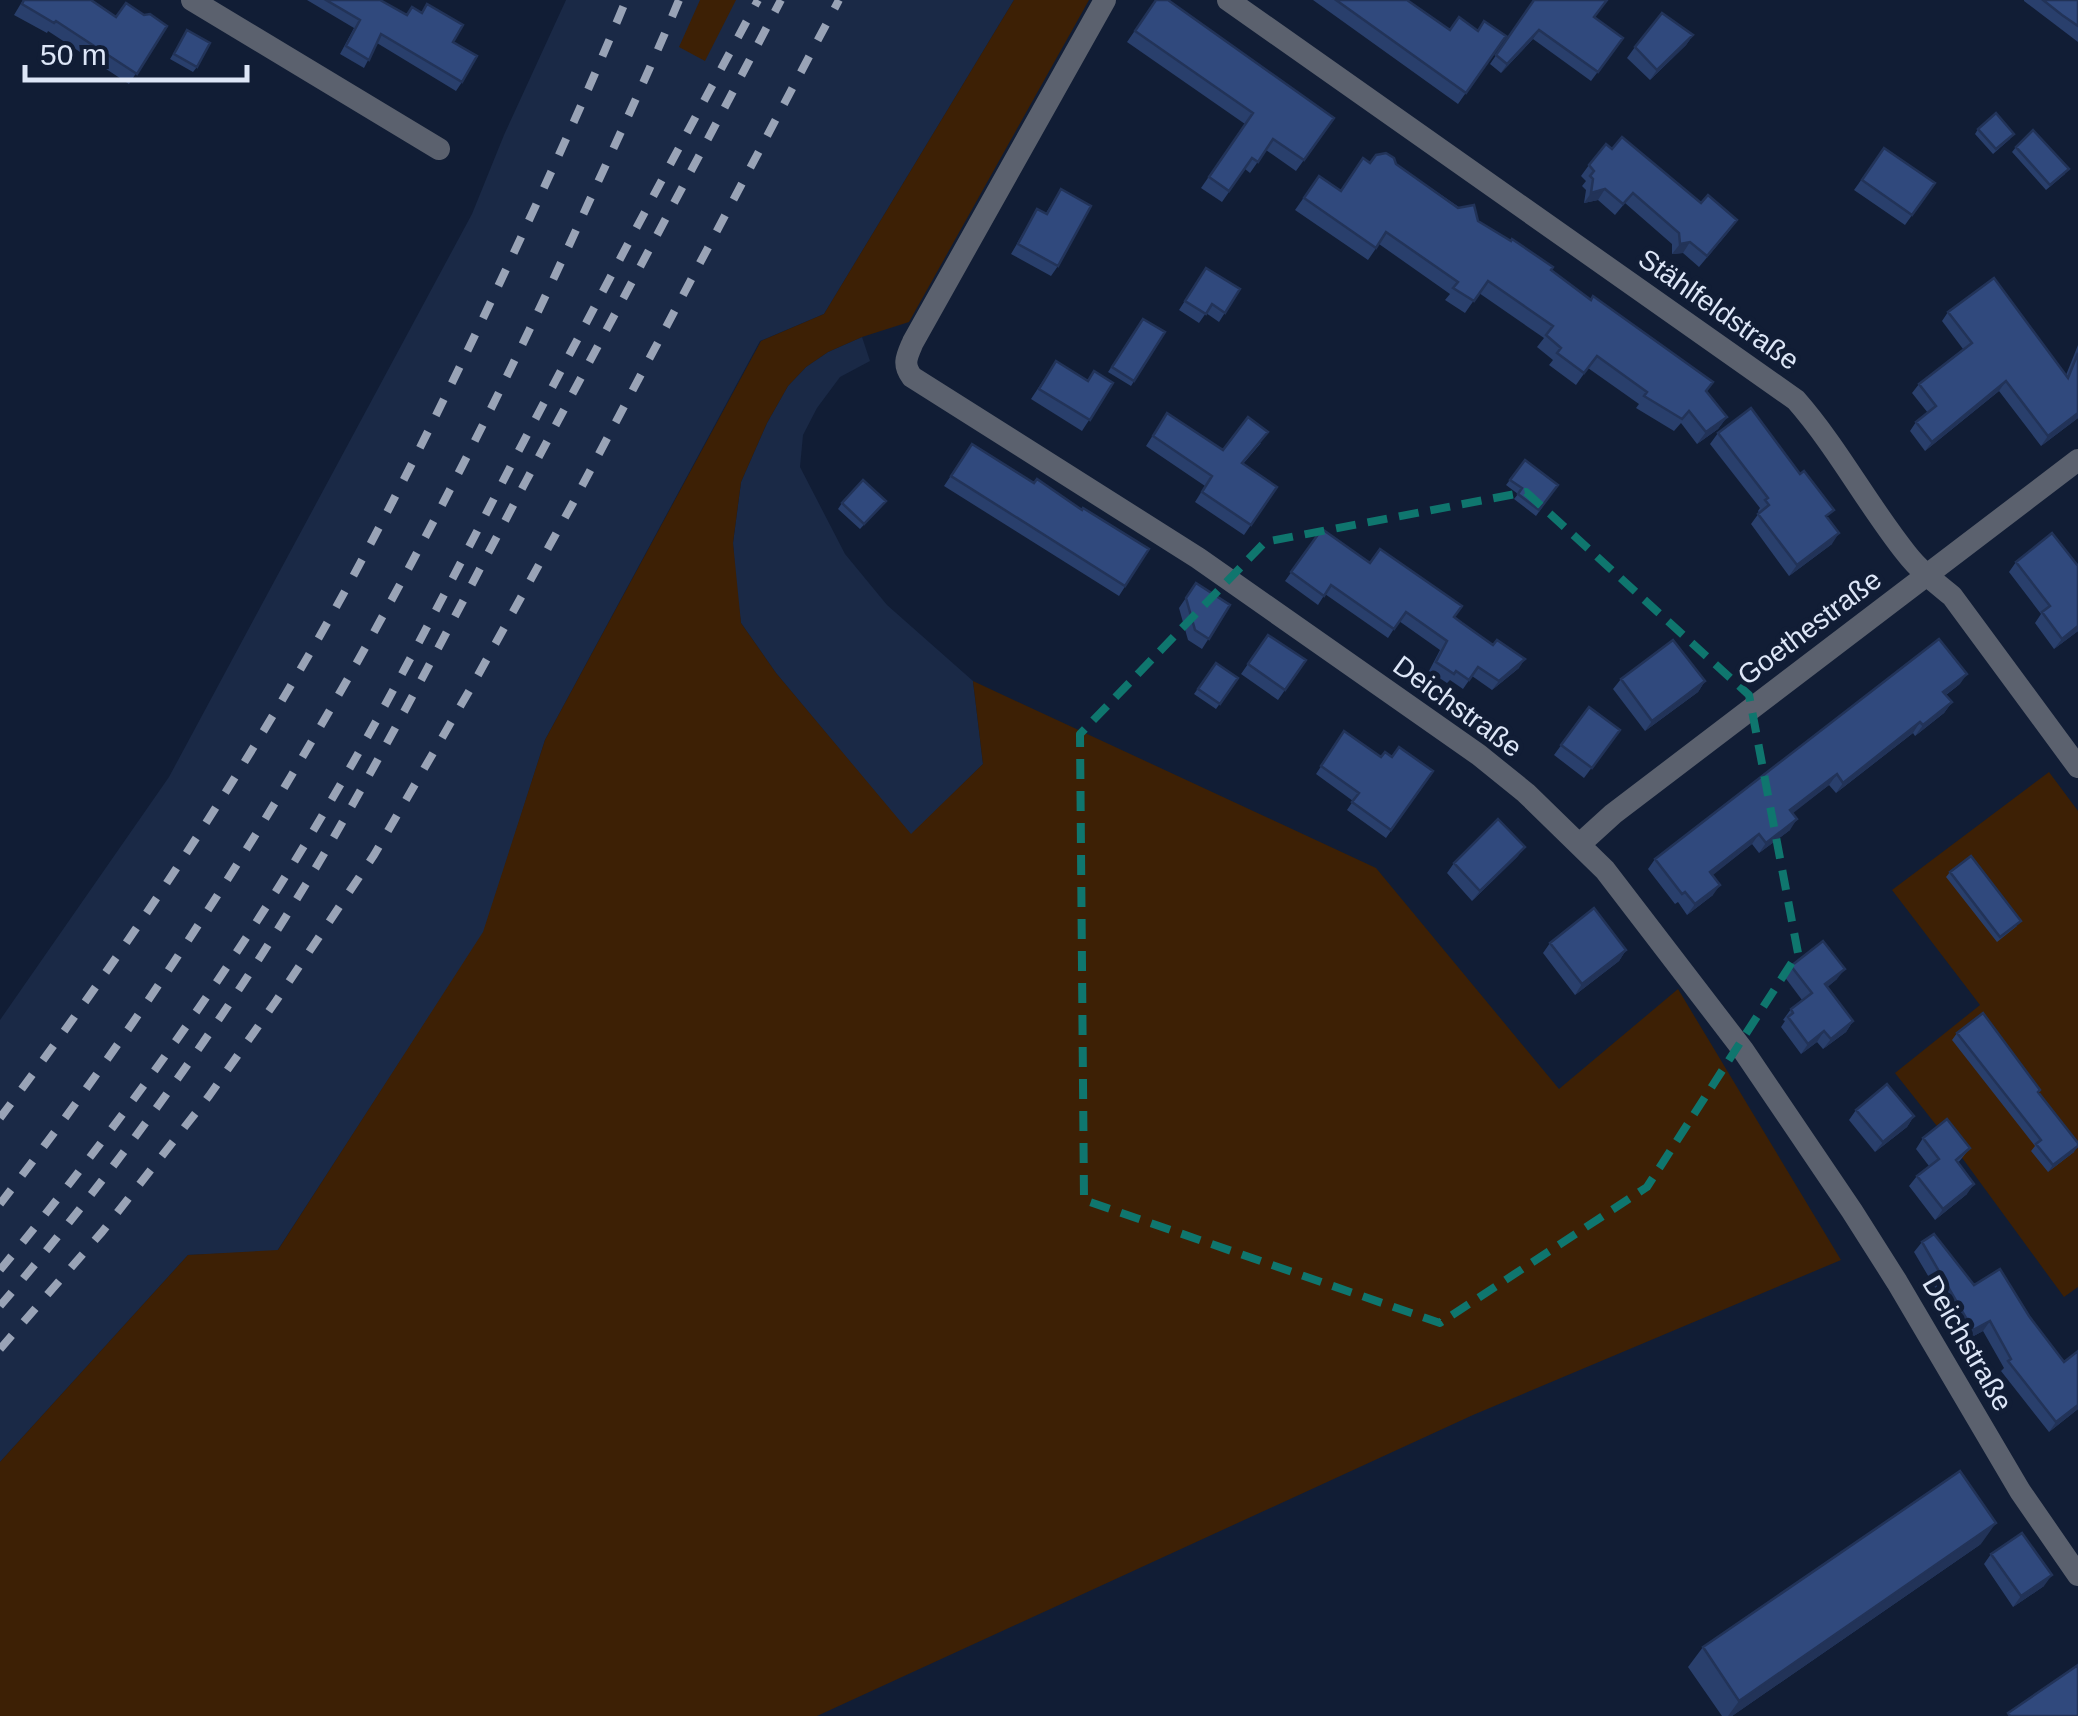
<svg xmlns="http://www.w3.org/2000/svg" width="2078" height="1716" font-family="Arial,sans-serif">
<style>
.built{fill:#1a2946}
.green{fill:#3d2005}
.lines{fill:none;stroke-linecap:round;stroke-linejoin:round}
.street{stroke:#5b616e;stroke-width:22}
.rail{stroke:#99a3b6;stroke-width:8;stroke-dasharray:18 18;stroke-linecap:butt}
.wall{fill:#293f6c}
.shaded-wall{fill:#223358}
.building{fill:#30497d;stroke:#223358;stroke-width:2.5}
.marked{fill:none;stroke:#0f766e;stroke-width:8;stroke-dasharray:20 12;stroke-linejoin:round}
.labels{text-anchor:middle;stroke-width:10;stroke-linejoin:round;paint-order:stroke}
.street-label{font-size:28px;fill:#dde6f7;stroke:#111d35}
</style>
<rect width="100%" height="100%" fill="#111d35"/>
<path class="built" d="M566,0H1014L824,314L760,341L545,740L484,932L277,1251L188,1255L0,1462V1020L169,777L472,214L504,135Z
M862,337L870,361L840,377L817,408L803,435L800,467L845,554L887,605L973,681L983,764L911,835L776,673L741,623L736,587L733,543L741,482L767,423L788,386L806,367L828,352Z"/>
<path class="green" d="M700,0H736L705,61L679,47Z
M1014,0H1089L909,322L862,337L828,352L806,367L788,386L767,423L741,482L733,543L741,623L776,673L911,834L983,764L973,681L1376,868L1559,1089L1678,989L1841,1260L1473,1415L817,1716H0V1462L188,1255L278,1250L483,932L545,740L761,341L824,314Z
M2049,772L2078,811V1287L2064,1297L1963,1159L1895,1073L1980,1005L1892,890Z"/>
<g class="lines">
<path class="street" d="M192,0L439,149
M1105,0L913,342C907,356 902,364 912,377L1198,558L1479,755L1526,793L1605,870L1743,1050L1852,1211L1897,1282L2020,1491L2078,1575
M1228,0L1796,400C1838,448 1867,504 1906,553C1919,570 1936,583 1952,596L2078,767
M1580,844L1613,814L2078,460"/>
<path class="rail" d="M0,1118C114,967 219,810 314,646C373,544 426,437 477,331C529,221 580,112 626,0
M0,1204C233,904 419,573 577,228C611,153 647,77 679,0
M0,1270C104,1144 202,1011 288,872C372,737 444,595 517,454C597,302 677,151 758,0
M0,1306C112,1175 216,1032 306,884C385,753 455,616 526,481C611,321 697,161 781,0
M0,1349L102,1232L209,1096L276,1001L374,855L472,686L573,503L839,0"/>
</g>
<path class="wall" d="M23,0H91L116,17L144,15L167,26L129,84L48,31L47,33L14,15Z
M307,0H380L406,15L412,7L453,42L462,82L456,91L377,43L364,68L340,54L354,28Z
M1156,0L1334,118L1296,171L1266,150L1250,173L1245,169L1222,202L1201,188L1245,124L1127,42Z
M1313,0H1407L1450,30L1478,31L1506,36L1458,104Z
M1534,0L1594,17L1623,38L1591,81L1533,39L1501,73L1490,64Z
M2024,0H2078V42L2024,1Z
M1693,35L1686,45L1650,80L1627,58L1635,47Z
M184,36L197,67L193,72L170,59Z
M1978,129L2010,139L1993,154L1975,134Z
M2016,147L2065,174L2046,190L2012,152Z
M1884,148L1935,183L1905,225L1854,190Z
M1370,163L1396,164L1551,270L1706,391L1727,417L1718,429L1697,444L1681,423L1674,431L1636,408L1639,404L1588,368L1576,385L1549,365L1553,360L1537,347L1544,338L1479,293L1465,313L1445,300L1450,294L1379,244L1368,260L1295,210L1319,176L1341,191Z
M1589,165L1730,230L1699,267L1683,253L1672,254V244L1625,203L1615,215L1598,200L1584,203L1586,190L1582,186L1586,181L1581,176Z
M1061,189L1058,266L1051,276L1011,254L1037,209L1046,213Z
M1206,268L1240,289L1219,322L1206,313L1199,323L1179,310Z
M1948,312L2066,375L2078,345V418L2041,446L1999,391L1925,451L1910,431L1916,422L1928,413L1912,393L1919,384L1963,349L1942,321Z
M1143,319L1165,332L1131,386L1108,372Z
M1056,361L1088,380L1113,383L1082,431L1031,399Z
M1167,413L1223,450L1261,443L1243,464L1277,487L1244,535L1195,502L1205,486L1146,446Z
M1718,433L1828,519L1832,544L1789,576L1751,524L1759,513L1758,511L1760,508L1710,444Z
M972,444L1034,483L1149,549L1119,596L944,486Z
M1525,460L1558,485L1536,516L1514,499L1518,494L1506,485Z
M886,501L860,529L838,509L842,503Z
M1322,529L1370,563L1454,617L1519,668L1492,690L1472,676L1463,689L1450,680L1447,683L1429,671L1440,650L1399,621L1388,638L1325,594L1318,605L1285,581Z
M2016,562L2078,566V631L2054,649L2035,623L2041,614L2009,572Z
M1196,583L1230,605L1202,649L1188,640L1179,608Z
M1268,635L1306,660L1278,700L1241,674Z
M1216,663L1238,678L1216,709L1194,694Z
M1621,679L1705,681L1698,692L1645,731L1613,689Z
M1960,684L1946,695L1952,702L1944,713L1915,736L1913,733L1836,793L1829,785L1792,813L1790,830L1759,853L1752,844L1712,875L1713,895L1687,915L1678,902L1675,904L1648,869L1655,859Z
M1589,707L1620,730L1584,778L1554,755Z
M1344,731L1381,757H1392L1433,771L1386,838L1347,810L1353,801L1316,774Z
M1525,847L1517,857L1472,901L1447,873L1454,863Z
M1950,872L2017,926L1997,942L1946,877Z
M1550,943L1626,950L1619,961L1575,995L1543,953Z
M1791,966L1837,979L1827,987L1853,1021L1846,1032L1823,1049L1817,1042L1801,1054L1781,1027L1785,1021L1783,1020L1791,1009L1802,1000L1784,976Z
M1957,1033L2038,1092L2074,1152L2048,1172L2031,1151L2035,1146L1952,1040Z
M1856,1110L1914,1116L1907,1127L1875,1152L1849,1120Z
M1923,1138L1970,1148L1958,1163L1967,1194L1935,1220L1909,1186L1917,1176L1929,1166L1916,1149Z
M1922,1242L1974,1285L2029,1316L2064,1362L2078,1351V1409L2049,1432L2001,1371L2004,1368L1983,1331L1966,1340L1914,1252Z
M1981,1544L1732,1716H1722L1688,1667L1703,1647Z
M1991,1554L2044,1586L2013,1607L1984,1564Z"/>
<path class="shaded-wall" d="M1539,30L1533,39L1501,73L1507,64Z
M1693,35L1686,45L1650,80L1657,70Z
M1605,189L1598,200L1584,203L1591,193Z
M1690,242L1683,253L1672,254L1680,244Z
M2006,381L1999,391L1925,451L1932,442Z
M2078,413V418L2041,446L2048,436Z
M1727,417L1718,429L1697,444L1706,432Z
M1839,533L1832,544L1789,576L1797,565Z
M2078,626V631L2054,649L2062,639Z
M1525,659L1519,668L1492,690L1499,681Z
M1967,674L1960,684L1936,702L1943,692Z
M1705,681L1698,692L1645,731L1652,721Z
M1952,702L1944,713L1915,736L1923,725Z
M1920,722L1913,733L1836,793L1843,783Z
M1837,774L1829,785L1783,821L1790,810Z
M1797,819L1790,830L1759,853L1766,843Z
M1759,834L1752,844L1703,883L1710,872Z
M1525,847L1517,857L1472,901L1480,891Z
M1720,885L1713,895L1687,915L1695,904Z
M1626,950L1619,961L1575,995L1582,984Z
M1845,969L1837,979L1818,995L1825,984Z
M1853,1021L1846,1032L1823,1049L1831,1039Z
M1824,1031L1817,1042L1801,1054L1808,1044Z
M1914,1116L1907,1127L1875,1152L1883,1142Z
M2078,1146L2074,1152L2048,1172L2053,1165Z
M1974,1184L1967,1194L1935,1220L1943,1209Z
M1990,1321L1983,1331L1966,1340L1973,1330Z
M2078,1405V1409L2049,1432L2056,1422Z
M1996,1523L1981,1544L1732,1716H1728L1739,1701Z
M2052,1575L2044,1586L2013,1607L2021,1596Z"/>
<path class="building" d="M24,0H91L116,17L126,3L144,15L150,14L167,26L137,74L56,21L54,23L22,4Z
M326,0H380L407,15L412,7L422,13L427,4L463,25L453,42L477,56L462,82L381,34L369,60L346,46L360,20Z
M1156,0H1168L1334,118L1304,160L1273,139L1258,162L1252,158L1229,191L1209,177L1253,113L1135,31Z
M1336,0H1407L1450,30L1459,17L1478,31L1484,21L1506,36L1466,93Z
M1534,0H1607L1594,17L1623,38L1598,72L1539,30L1507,64L1496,55Z
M2043,0H2078V26L2062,15Z
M1662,13L1693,35L1657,70L1635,47Z
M187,30L210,43L197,67L174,54Z
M1996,113L2014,134L1996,149L1978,129Z
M2033,130L2069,169L2050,185L2016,147Z
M1622,137L1701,203L1708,195L1737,220L1707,256L1690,242L1680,244L1679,233L1633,193L1623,204L1605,189L1591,193L1593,179L1590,176L1594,171L1589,165L1606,144L1612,149Z
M1884,148L1935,183L1912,215L1862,180Z
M1386,153L1394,158L1396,164L1458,208L1474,205L1478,221L1511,241L1512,239L1553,267L1551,270L1591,300L1593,296L1713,382L1706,391L1727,417L1706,432L1689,411L1682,419L1644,396L1647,392L1597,356L1584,373L1557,353L1561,348L1546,335L1553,326L1488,281L1474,301L1453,288L1458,282L1386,232L1376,248L1304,198L1319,176L1341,191L1363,158L1370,163L1376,155Z
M1061,189L1091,206L1058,266L1018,244L1037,209L1047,214Z
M1206,268L1240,289L1225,313L1212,304L1206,314L1185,301Z
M1994,278L2068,378L2078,353V413L2048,436L2006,381L1932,442L1916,422L1936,406L1919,384L1972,343L1948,312Z
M1143,319L1165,332L1134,381L1112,367Z
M1056,361L1088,381L1094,371L1113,383L1090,420L1039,389Z
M1751,408L1800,474L1804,471L1834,510L1826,516L1839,533L1797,565L1758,514L1769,505L1765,500L1768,498L1718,433Z
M1167,413L1223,450L1248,417L1268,432L1242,463L1277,487L1251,525L1202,492L1212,476L1153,436Z
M972,444L1034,483L1037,479L1082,510L1083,508L1149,549L1125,586L951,476Z
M1525,460L1558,485L1539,510L1518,494L1522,488L1510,480Z
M863,480L886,501L864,524L842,503Z
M1322,529L1370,563L1380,549L1462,606L1454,617L1462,623L1493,645L1497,640L1525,659L1499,681L1478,667L1469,680L1456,671L1454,674L1436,662L1447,641L1406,612L1394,629L1331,585L1324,596L1291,572Z
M2052,533L2078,566V626L2062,639L2042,612L2050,606L2016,562Z
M1196,583L1230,605L1209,639L1195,630L1186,598Z
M1268,635L1306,660L1285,690L1248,664Z
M1939,639L1967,674L1943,692L1952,702L1923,725L1920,722L1843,783L1837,774L1790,810L1797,819L1766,843L1759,834L1710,872L1720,885L1695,904L1685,892L1682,894L1655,859Z
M1673,640L1705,681L1652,721L1621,679Z
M1216,663L1238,678L1220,704L1198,689Z
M1589,707L1620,730L1592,768L1561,745Z
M1344,731L1381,757L1385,752L1392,757L1399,747L1433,771L1391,830L1352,802L1359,793L1321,766Z
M1498,819L1525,847L1480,891L1454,863Z
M1971,856L2021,921L2000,937L1950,872Z
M1594,908L1626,950L1582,984L1550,943Z
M1823,941L1845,969L1825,984L1853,1021L1831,1039L1824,1031L1808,1044L1788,1017L1793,1013L1791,1009L1812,993L1791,966Z
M1983,1013L2040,1090L2038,1092L2078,1143V1146L2053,1165L2036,1144L2041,1140L1957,1033Z
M1887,1084L1914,1116L1883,1142L1856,1110Z
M1947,1119L1970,1148L1956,1160L1974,1184L1943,1209L1917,1176L1939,1159L1923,1138Z
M1934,1234L1974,1285L2000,1269L2029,1316L2064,1362L2078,1351V1405L2056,1422L2008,1361L2011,1359L1990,1321L1973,1330L1922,1242Z
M1960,1471L1996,1523L1739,1701L1703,1647Z
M2022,1533L2052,1575L2021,1596L1991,1554Z
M2078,1665V1716H2010L2008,1713Z"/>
<path class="marked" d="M1526,492L1749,695L1798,953L1647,1187L1440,1323L1084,1200L1080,734L1265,542Z"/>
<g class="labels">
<g class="street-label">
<text transform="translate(1719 309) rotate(35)" y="10">Stählfeldstraße</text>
<text transform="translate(1809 627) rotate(-37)" y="10">Goethestraße</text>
<text transform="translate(1458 706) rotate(36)" y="10">Deichstraße</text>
<text transform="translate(1968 1343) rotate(60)" y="10">Deichstraße</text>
</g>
</g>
<path d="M25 65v15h222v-15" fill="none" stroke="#dde6f7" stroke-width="5"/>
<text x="40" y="65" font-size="30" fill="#dde6f7" stroke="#111d35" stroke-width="8" paint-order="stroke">50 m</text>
</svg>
